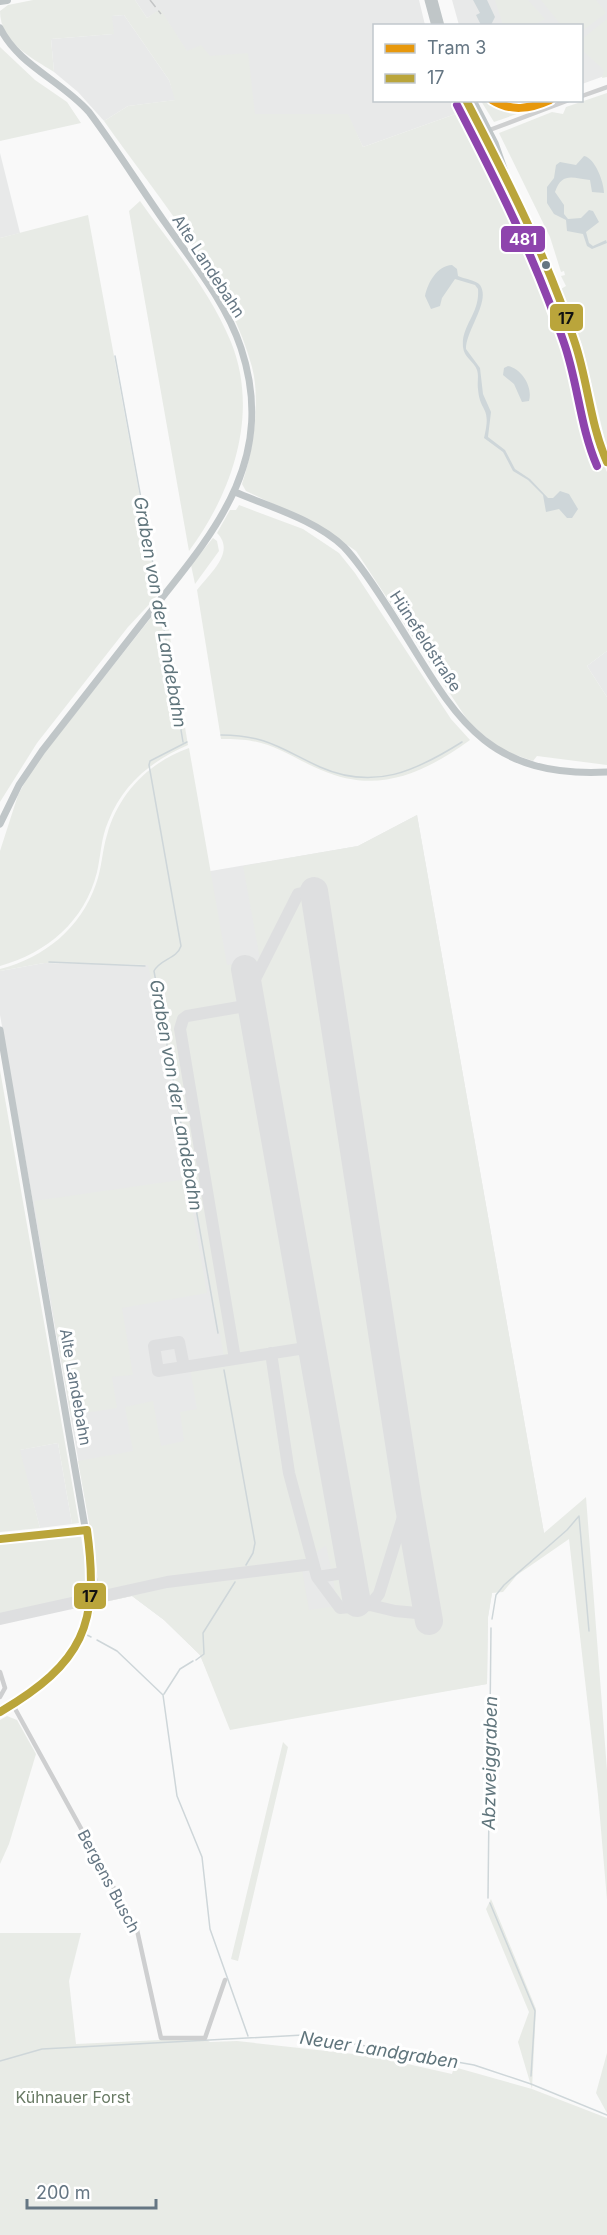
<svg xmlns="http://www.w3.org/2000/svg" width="607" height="2235" font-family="Inter,sans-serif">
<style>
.built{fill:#e8e9e9}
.green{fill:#e8ebe6}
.water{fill:#ced6d9}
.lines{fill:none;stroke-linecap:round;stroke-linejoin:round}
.stream{stroke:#ced6d9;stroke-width:1.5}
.taxiway{stroke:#dedfe0;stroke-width:12}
.runway{stroke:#dedfe0;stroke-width:28}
.street{stroke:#cecfd0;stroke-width:4.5}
.secondary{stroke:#c0c6c8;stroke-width:7}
.primary{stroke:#c0c6c8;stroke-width:8}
.rail{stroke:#c3c5c6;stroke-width:1.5;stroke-dasharray:9 4.5;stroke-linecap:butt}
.bus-1-casing{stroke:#fff;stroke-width:12}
.bus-2-casing{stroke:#fff;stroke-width:12}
.bus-1{stroke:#baa53b;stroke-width:8}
.bus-2{stroke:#8e44ad;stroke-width:8}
.tram-1-casing{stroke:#fff;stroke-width:12}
.tram-1{stroke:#e7980d;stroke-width:8}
.bus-dot{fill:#657683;stroke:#fff;stroke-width:2}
.labels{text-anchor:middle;stroke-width:6;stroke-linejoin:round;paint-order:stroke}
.street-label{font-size:16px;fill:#657683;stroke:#fff}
.park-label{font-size:16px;fill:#687a64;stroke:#fff}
.water-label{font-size:18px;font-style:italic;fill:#60757c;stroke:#fff}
.line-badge{stroke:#fff;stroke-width:2}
.badge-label{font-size:16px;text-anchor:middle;font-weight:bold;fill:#fff}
.pale-badge-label{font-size:16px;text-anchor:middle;font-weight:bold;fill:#111}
</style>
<rect width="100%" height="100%" fill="#f9f9f9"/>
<path class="built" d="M135,0H419L425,25L374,26V100L455,101L461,112L363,147L347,114H254L210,56L187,52L160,10L147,18Z
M452,0H607V75L582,84V26L459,25Z
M124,15L169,80L176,100L128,106L104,121L78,92L54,72L51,39L113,34L111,16Z
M0,153L20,233L0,238Z
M607,651V697L587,666Z
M417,815L544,1533L492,1593L488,1617L487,1684L231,1727L200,1655L164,1620L132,1596L95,1604L98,1580L96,1561L0,1015V971L44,963L148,965L175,947L164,879L358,846Z
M58,1443L72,1524L40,1528L19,1450Z"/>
<path class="green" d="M33,0H135L147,18L160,9L187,51L201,45L210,56L248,53L255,114H348L363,147L461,112L539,263L571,351L592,439L607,472V651L587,666L607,697V765L537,756L533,761L502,750L470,724L356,551L323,528L246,491L242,484C253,451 261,401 252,367C228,278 156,195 104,121L128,106L175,100L169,80L124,15L112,16L114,34L51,39L54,72C32,58 0,42 0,11L8,5Z
M495,0H528L545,19L534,25H503Z
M541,0H596L606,13L582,31V26L561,25Z
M607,19V77L602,78L604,70L582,50V39Z
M0,47L35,80L67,102L81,123L0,141Z
M607,93V449L582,345L561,289L566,286L561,276L565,275L564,271L561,272L550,237L499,133L552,112L563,114L566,107Z
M481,101L514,110L531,109L494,122Z
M140,201C172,246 210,291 231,342C260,414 232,493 189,551L129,211Z
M88,215L158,595L128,627L37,743L0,802V238Z
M239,505L303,529L339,553L355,573L451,719L470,740C424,773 378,795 321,770C280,752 270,738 221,739L197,590C210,573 236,552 217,533L230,510H236Z
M213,538L217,541L219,551L195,584L191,565Z
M164,601L188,745C151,761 123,784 108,822C101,838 101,855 97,872C85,921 47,953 0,966V851L18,795L34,766Z
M189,748L227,965L236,964L241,994L234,1003L236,1011L246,1019L302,1337L294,1346L224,1357L161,1020L148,965L44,963L0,971V969C44,958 81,928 96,884C102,868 102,851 107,835C118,794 149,762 189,748Z
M417,815L544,1533L586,1497L607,1770V1900L598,1795L569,1539L517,1575L503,1592L492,1593L488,1617L487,1684L230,1730L200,1655L164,1620L132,1596L100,1603L96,1560L78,1461L133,1451L125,1407L153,1401L161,1446L184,1441L180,1412L197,1409L190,1369L295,1353L306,1361L342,1568L332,1573L326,1545L301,1564L309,1610L337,1606L333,1578L340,1576L344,1578L349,1605L365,1603L255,979L252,961L260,959L243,866L358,846Z
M0,1070L79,1523L72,1524L58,1443L20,1450L40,1528L0,1532Z
M187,1179L207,1293L122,1308L133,1375L112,1377L117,1408L71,1415L34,1201Z
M74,1535L81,1536L87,1576L85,1598L0,1616V1542Z
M7,1716L17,1720L36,1754L9,1844L0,1864V1720Z
M283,1742L288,1747L238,1961L231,1959Z
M491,1899L536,2009L532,2089L607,2118V2235H0V1933H81L69,1981L76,2044L203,2038L210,2042L237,2041L372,2056L452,2074L454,2067L532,2089L518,2042L529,2012L486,1909Z
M607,2053V2113L596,2093Z"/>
<path class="water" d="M473,0H487L495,17L491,25H481L476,15L480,13Z
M584,156C595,158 604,182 604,193L592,192L590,180C572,178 562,172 555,192L564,205V214L568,219L581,218L589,210L593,211L599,222L586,232L589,243L593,246L606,240L607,243L592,249L587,246L583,234L567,231L566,220L554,214L547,203V187L554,178L556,165L560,162L576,165Z
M452,265L457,269L458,276C464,279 476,280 480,285C491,301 466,330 466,349L480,368L483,394L491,412L488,437L505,450L515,469L530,479L548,498H553L560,491L569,494L578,509L572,518H567L559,509L546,512L543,495L528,480L513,471L503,452L484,438C492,405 480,414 478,389C477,383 479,376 477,370C474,361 464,358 463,347C461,325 480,314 478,289L475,285L455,279L442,298L440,306L431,309L425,296C428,282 437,266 452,265Z
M508,366C522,369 533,387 529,401L522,402L514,384L503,375L504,368Z"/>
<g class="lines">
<path class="stream" d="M115,356L159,597
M160,605L183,742
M221,735C266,735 281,749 320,767C374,791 416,771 462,742
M187,742L150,761L149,765L181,946C177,959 160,959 154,971L218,1333
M49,962L145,966
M224,1370L255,1543L253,1553L246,1565
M492,1619L496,1595L504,1585L567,1530L579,1516L589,1631
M87,1635L91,1637
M97,1640L117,1651L163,1695L177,1796L202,1857L210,1929L248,2036
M196,1660L204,1654L203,1633L235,1582
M164,1694L180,1669L193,1661
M488,1898L491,1628
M490,1903L535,2011L531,2076
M0,2061L42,2049L303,2035L474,2065L531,2084L607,2115"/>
<path class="taxiway" d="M247,980L255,979L298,894L314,891
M271,1353L289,1473L317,1577L351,1572
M235,1359L180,1029L183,1019L187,1016L251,1005
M184,1367L179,1342L154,1346L158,1371L312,1347
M317,1577L340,1608L370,1605L379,1594L408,1501
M370,1605L395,1611L428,1614
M0,1619L167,1582L313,1564"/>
<path class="runway" d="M314,891L408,1501L429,1621
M245,969L357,1603"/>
<path class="street" d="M582,96L607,87
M487,131L569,100
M0,1539L87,1530
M0,1672L5,1688L0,1697
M13,1705L137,1930L161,2038H205L225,1980"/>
<path class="secondary" d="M428,0L435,26
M434,0L441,26
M0,28C18,65 62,81 89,112C116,148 140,187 166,224C193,263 226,302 241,348C279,463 211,536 145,619C111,663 76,707 42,751L19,785L0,824
M466,100C508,179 546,258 575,342C588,381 588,425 607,462
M473,100L495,143L504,169
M235,492C270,507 316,520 344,547C361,565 374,586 387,606C450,703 474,779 607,772
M0,1030L94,1580C94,1643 53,1685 0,1712"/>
<path class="primary" d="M0,1L7,0"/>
<path class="rail" d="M150,0L161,14"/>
<g class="bus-1-casing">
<path id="bus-1" d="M466,100C507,179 548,259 575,343C588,382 590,424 607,462
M0,1539L87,1530C100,1625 83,1663 0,1712"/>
</g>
<g class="bus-2-casing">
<path id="bus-2" d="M457,105C497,182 536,260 564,343C578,383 580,427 597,466"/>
</g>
<use href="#bus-1" class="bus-1"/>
<use href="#bus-2" class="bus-2"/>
<g class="tram-1-casing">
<path id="tram-1" d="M492,100C511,112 530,109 550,100"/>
</g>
<use href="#tram-1" class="tram-1"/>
</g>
<circle class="bus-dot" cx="546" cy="265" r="5"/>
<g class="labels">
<g class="street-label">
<text transform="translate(209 266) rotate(57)" y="6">Alte Landebahn</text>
<text transform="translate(426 641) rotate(57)" y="6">Hünefeldstraße</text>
<text transform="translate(76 1387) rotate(80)" y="6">Alte Landebahn</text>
<text transform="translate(109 1881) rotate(62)" y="6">Bergens Busch</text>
</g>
<g class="park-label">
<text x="73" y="2103">Kühnauer Forst</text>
</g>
<g class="water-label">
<text transform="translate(160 612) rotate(80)" y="6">Graben von der Landebahn</text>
<text transform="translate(176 1095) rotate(80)" y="6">Graben von der Landebahn</text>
<text transform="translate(490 1763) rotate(-89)" y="6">Abzweiggraben</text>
<text transform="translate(379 2050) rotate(9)" y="6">Neuer Landgraben</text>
</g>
</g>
<g class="line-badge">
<rect x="500" y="225" width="46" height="28" rx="6" fill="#8e44ad"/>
<rect x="549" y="303" width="35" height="29" rx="6" fill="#baa53b"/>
<rect x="73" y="1582" width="34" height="28" rx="6" fill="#baa53b"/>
</g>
<g class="badge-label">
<text x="523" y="245">481</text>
</g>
<g class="pale-badge-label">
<text x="566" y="324">17</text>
<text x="90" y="1602">17</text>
</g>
<rect x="373" y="24" width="210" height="78" fill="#ffffff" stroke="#c1c8cd" stroke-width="1.5"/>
<rect x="385" y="44" width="30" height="9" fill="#e7980d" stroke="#c1c8cd" stroke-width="1.5"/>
<text x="427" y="54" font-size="18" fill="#657683">Tram 3</text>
<rect x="385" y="74" width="30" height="9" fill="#baa53b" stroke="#c1c8cd" stroke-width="1.5"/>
<text x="427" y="84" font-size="18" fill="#657683">17</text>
<path d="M27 2199v9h129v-9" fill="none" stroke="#657683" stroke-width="3"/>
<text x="36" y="2199" font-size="18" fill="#657683" stroke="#ffffff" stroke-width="4.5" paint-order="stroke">200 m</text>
</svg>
